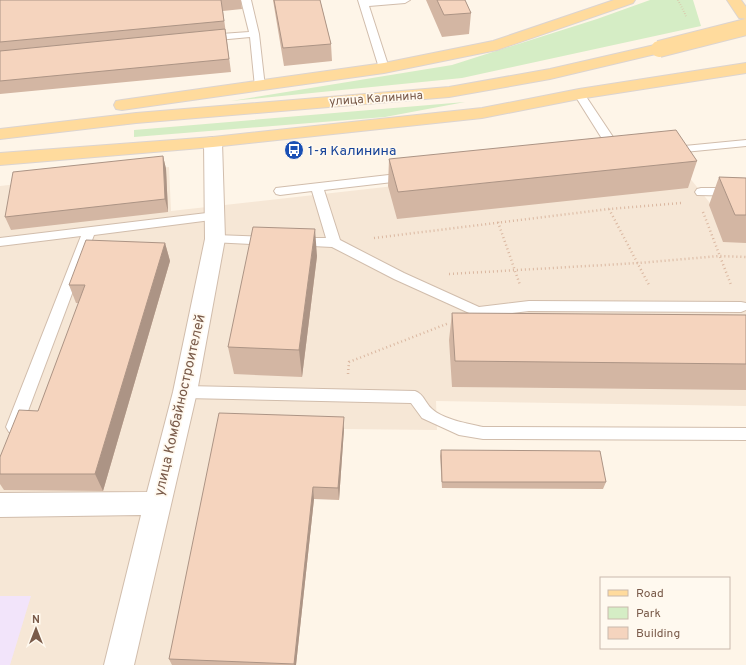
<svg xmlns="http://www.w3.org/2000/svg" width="746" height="665" font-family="Overpass,sans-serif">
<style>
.residential{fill:#f6e7d6}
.education{fill:#f2e4fa}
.green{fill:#d5edc5}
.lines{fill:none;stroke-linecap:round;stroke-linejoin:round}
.service-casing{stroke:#d1bdac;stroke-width:2}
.minor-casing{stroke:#d1bdac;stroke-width:2}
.primary-casing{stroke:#dcd4d0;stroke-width:2}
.path-far1{stroke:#dab7a0;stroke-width:2;stroke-dasharray:0.5 2;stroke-linecap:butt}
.path{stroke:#dab7a0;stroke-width:2.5;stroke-dasharray:1 3;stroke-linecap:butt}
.service{fill:#fff;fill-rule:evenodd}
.minor{fill:#fff;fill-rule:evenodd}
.primary{fill:#ffdb9d;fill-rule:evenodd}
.primary-bridge-casing{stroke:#dcd4d0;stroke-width:18;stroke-linecap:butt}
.primary-bridge{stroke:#ffdb9d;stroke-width:16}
.wall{fill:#d3b6a3}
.shaded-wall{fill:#ac9485}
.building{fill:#f5d4be;stroke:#ac9485}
.labels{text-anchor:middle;stroke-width:3.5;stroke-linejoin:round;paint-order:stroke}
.far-street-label{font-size:12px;fill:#7a5b4a;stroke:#fff9ef}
.transit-label{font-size:14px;fill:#164399;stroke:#fff9ef;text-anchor:start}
.street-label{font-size:14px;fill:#7a5b4a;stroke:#fff9ef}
</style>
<rect width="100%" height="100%" fill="#fef5e8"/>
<path class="residential" d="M671,155L710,203L746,204V406L436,401L437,430L344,429L174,665H0V186L169,167L171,211Z"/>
<path class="education" d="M0,596H31L10,665H0Z"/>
<path class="green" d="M650,0H693L701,26L462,78L231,101L452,65L597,19Z
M465,102L385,117L134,137V130Z"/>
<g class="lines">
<g class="service-casing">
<path id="service" d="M241,0H251L259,34L265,87L260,90L255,87L250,37L207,41L202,38L207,35L249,32Z
M358,0H410L405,3L369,6L389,68L388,70L384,71L379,68Z
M579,91L583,92L613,137L607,157H598L596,155L601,137L574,94Z
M746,140V146L674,153L670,152L668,150L670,148L674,147Z
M406,173L410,174L412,177L410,180L324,190L340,240L404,273L479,307L529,301L741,302L746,303V310L741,312L529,311L478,317L394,279L332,247L293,245L291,242L293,239L297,238H326L312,191L280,195L276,194L274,191L276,188Z
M701,188H746V196L697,195L695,192L697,189Z
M215,212L219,213L221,216L219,219L94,235L22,427L19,432L14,433L9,432L6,427L81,236L0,246V238Z
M215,235L268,237L272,238L274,241L272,244L268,245L211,242L209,239L211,236Z
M185,386L415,391C424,394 425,403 432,409C442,419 469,424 483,427L746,428V440L483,439L459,435L422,418L411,403L185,398L180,396L178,392L180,388Z"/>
</g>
<g class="minor-casing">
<path id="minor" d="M213,137L219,138L222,142L225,239L197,392L134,665H104L141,515L0,517V493L147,492L173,392L205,239L204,142L207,138Z"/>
</g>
<g class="primary-casing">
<path id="primary" d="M614,0H635L633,3L497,50L384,73L122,110L116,109L114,105L116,101L122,100L384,63L493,41Z
M727,0H741L746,7V19L739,18Z
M659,44L664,46L667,49L664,52L550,79L449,97L136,123L0,139V129L136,113L449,87L550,69Z
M746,63V73L579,99L482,118L213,147L0,165V153L213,137L482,108L579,89Z"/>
</g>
<path class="path-far1" d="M678,0L686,16"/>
<path class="path" d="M609,209L649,285
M703,212L731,285
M498,222L520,285
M374,238L609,209L681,203
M449,274L639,263L719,256L746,257
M348,374L349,362L449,323"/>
<use href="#service" class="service"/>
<use href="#minor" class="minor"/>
<use href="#primary" class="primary"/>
<g class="primary-bridge-casing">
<path id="primary-bridge" d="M659,49L746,27"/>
</g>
<use href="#primary-bridge" class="primary-bridge"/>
</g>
<path class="wall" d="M0,0H241L242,9L223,11L231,72L0,94Z
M273,0H320L331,44L332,61L284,66Z
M426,0H465L471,13L469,34L442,37Z
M163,156L166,169L168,212L11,230L5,217Z
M389,159L697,161L688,188L397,219L388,186Z
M719,177L746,178V243L723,242L709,205Z
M165,243L170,261L103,491L4,490L0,484V457L38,411L79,303H76L69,285Z
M317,256L302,377L234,374L228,347Z
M452,313L746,315V390L452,387L449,340Z
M344,429L339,500L314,499L296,665H172L169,659Z
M441,450L606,482L603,489L442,488L440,456Z"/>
<path class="shaded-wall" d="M163,156L166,169L168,212L165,199Z
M315,229L317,256L302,377L299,350Z
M165,243L170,261L103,491L95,474Z
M344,417V429L339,500L338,488Z
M313,487L314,499L296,665H294Z"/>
<path class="building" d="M0,0H221L224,21L0,42Z
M274,0H320L331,44L283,48Z
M437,0H465L471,13L444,15Z
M225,29L229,59L0,81V51Z
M676,130L697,161L398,192L389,159Z
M163,156L165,199L5,217L13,172Z
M719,177L746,178V215H735Z
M253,227L315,229L299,350L228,347Z
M86,240L165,243L95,474H0V457L19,410L38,411L85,285H69Z
M452,313L746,315V364L455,361Z
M219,413L344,417L338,488L313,487L294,664L169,659Z
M441,450L600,451L606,482H442Z"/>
<defs>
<g id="bus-disc" transform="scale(1)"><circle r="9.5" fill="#1a4fb4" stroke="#fff9ef"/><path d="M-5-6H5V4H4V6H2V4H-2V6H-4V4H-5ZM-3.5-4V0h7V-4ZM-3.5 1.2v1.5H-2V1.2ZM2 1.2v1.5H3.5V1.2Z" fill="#fff"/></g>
</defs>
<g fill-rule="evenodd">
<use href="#bus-disc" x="294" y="150"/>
</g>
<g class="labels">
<g class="far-street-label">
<text transform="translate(376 98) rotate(-4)" y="4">улица Калинина</text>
</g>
<g class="transit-label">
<text x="308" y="155">1-я Калинина</text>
</g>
<g class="street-label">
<text transform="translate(179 405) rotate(-77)" y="5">улица Комбайностроителей</text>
</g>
</g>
<rect x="600" y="577" width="130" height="72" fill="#fff9ef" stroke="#cabaad"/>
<rect x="608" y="590" width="20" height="6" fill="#ffdb9d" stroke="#cabaad"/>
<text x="636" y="597" font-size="12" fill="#7a5b4a">Road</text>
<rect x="608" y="607" width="20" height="12" fill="#d5edc5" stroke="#cabaad"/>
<text x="636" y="617" font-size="12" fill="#7a5b4a">Park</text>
<rect x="608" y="627" width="20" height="12" fill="#f5d4be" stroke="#cabaad"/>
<text x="636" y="637" font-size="12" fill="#7a5b4a">Building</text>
<g transform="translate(36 629)" stroke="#fff9ef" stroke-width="3" paint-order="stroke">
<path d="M0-3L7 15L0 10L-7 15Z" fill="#7a5b4a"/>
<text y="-6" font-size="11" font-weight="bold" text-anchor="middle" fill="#7a5b4a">N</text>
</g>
</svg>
